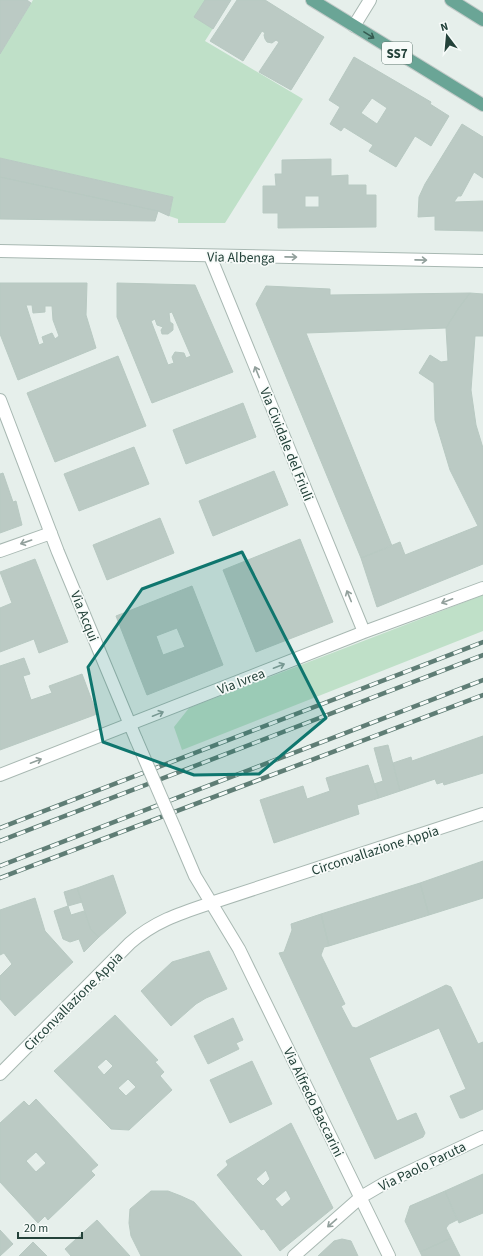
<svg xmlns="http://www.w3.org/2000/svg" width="483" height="1256" font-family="'Source Sans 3',sans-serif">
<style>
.green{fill:#bfe0c8}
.building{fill:#bbcac4;stroke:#b8c9c2;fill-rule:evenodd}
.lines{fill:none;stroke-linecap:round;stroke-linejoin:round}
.minor-casing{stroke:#a8b8b2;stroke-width:14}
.tertiary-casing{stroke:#a8b8b2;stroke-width:14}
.primary-casing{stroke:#c2cac8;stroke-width:14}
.minor{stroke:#fff;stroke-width:12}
.tertiary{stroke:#fff;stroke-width:12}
.primary{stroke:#6aa596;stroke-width:12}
.rail-casing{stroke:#5f7d75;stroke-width:4.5}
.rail{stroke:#f7fbf9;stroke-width:3;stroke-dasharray:9;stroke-linecap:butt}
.minor-bridge-casing{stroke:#a8b8b2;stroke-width:14;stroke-linecap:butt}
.minor-bridge{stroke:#fff;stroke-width:12}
.oneway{stroke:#365b51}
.oneway2{stroke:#92a09c}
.marked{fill:#0f766e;fill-opacity:0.2;stroke:#0f766e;stroke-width:3;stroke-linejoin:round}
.labels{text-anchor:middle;stroke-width:3.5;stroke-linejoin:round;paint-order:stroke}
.shield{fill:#f7fbf9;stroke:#637a73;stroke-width:1}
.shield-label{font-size:13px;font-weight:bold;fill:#24423a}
.street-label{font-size:14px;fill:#24423a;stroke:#f7fbf9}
</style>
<rect width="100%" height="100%" fill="#e6efeb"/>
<path class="green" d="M33,0H231L205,41L303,99L225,223H178V219L169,216L173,197L0,158V54Z
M483,595V631L182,750L174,727L189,708Z"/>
<path class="building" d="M0,0H27L31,3L0,54Z
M205,0H231L213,29L194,17Z
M237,0H265L324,37L291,90L259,72L279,42L276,40L272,43L267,42L265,39L264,35L265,33L262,31L243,61L210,41Z
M354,57L431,102L430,104L449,116L431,146L415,136L396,167L369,151L373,145L344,127L341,131L330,124L340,107L329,100ZM372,98L387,108L377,124L361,113Z
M462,124L483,137V178L474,172L461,196H458L454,202L483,201V231L435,230V216L418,217L419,197L425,184Z
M0,158L173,197L169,216L158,211L0,177Z
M331,159V176L348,175V185H366V195H376V227L278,228V213H263V186H276L275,174H282V160ZM305,196H319V207H305Z
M0,177L158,211L155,221L0,219Z
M0,283H87L86,315L96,348L18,380L0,334ZM26,305H32L33,313L45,312V306H52L53,320L59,336L55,339L52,333L42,337L44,343L39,345Z
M117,283L195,285L233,372L152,403L117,317ZM172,312L191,356L186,358L184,353L175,352L172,357L174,363L168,365L151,321L155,319L157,325L163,327L161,330L162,334H168L173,330V324L170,322L169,313Z
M266,286L330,289V295L470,293L458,309L446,328L306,333L392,546L361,558L256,304Z
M470,293L483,294V336H475L471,390L476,425L483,448V564L377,607L361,558L400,542L405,555L478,526L450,470L435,420L434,383L419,373L430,355L441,362L448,361L446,328L458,309Z
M118,356L146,426L55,462L27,393Z
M243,403L256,437L186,464L173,430Z
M134,447L149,484L79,511L64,474Z
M274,471L288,505L213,536L199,501Z
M3,473L13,502L16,501L22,525L0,533V474Z
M160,518L174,553L107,580L93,545Z
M300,539L333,622L256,652L223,570Z
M35,559L68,642L39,653L34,639L0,652V608L12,603L0,572Z
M192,586L223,665L147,695L116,616ZM177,628L185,647L163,655L156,636Z
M24,658L30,674L23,676L31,700L52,693L49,686L82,674L97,714L0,750V666Z
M483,736V773L444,785L443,782L437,784L435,779L400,791L393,763L411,757L412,761Z
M388,745L400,791L379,798L374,784L383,781L374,748Z
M368,765L379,798L357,805L359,814L274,843L260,800L303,786L307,799L330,791L326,778Z
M483,861V898L429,915L420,883Z
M113,875L126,913L99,937L91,930L77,888Z
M420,883L429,915L329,946L321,914Z
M77,888L82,902L68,906L64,892Z
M35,898L45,931L73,962L15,1016L0,999V976L12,964L4,953L0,955V910Z
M68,906L71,915L84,911L91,930L99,937L84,952L79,939L70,942L63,939L54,911Z
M321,914L329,946L324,947L321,955L345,1004L341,1006L352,1027L356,1028L446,985L451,987L478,1044L483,1042V1109L463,1118H460L450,1096L466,1089L439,1028L369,1058L397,1121L416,1113L425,1133L423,1137L375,1159L279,953L284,952L292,930L291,924Z
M209,951L227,989L206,998L196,1004L171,1026L141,991L172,962Z
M115,1015L158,1060L155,1062L164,1072L160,1076L172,1090L129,1130L111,1129L54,1071ZM106,1059L113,1066L104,1075L97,1067ZM128,1079L136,1087L126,1096L118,1088Z
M233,1018L243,1040L236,1043L239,1049L208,1064L194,1036Z
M252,1061L272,1104L230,1123L210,1080Z
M36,1099L98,1165L91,1171L95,1175L48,1220L45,1216L38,1223L0,1182V1123L24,1101L29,1106ZM36,1152L46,1163L36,1172L26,1161Z
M291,1123L333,1208L280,1251L264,1229L261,1230L217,1175L228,1165L226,1161ZM266,1170L270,1179L263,1186L256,1179ZM286,1190L291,1199L282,1207L275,1199Z
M483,1174V1213L459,1223L445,1191Z
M151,1191H168L181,1196L194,1202L242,1256H141L131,1236L129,1223L130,1209Z
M445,1191L457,1220L449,1224L446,1228L451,1238L420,1252L405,1221L410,1206Z
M97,1220L130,1256H71L65,1249Z
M0,1230L13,1244L0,1256Z
M451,1238L460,1256H422L420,1252Z
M342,1239L351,1241L358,1256H318L334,1241Z
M33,1242L47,1256H19Z"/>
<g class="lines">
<g class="minor-casing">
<path id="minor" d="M354,26L370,0
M210,256L364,632
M0,400L58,552L136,739
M0,551L51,533
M0,775L364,632L483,588
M175,829L195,876L239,949L389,1256
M294,1256L361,1197L385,1183L483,1137"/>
</g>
<g class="tertiary-casing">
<path id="tertiary" d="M0,251L483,261
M0,1074L130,943C155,921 181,913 211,903L483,814"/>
</g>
<g class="primary-casing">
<path id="primary" d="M312,0L483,105
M451,0L483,20"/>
</g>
<use href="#minor" class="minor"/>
<use href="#tertiary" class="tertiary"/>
<use href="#primary" class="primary"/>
<g class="rail-casing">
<path id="rail" d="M0,828L483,642
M0,841L483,655
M0,866L483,680
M0,878L483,695"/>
</g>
<use href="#rail" class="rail"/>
<g class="minor-bridge-casing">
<path id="minor-bridge" d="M136,739L175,829"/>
</g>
<use href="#minor-bridge" class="minor-bridge"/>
</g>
<defs><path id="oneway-shaft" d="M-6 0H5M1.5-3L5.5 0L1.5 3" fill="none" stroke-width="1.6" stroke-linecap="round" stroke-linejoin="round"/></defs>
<use class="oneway" href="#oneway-shaft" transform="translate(369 35) rotate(32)"/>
<g class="oneway2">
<use href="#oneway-shaft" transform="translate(291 257) rotate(1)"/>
<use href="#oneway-shaft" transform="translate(421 260) rotate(1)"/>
<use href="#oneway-shaft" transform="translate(257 372) rotate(-112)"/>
<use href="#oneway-shaft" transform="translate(26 542) rotate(161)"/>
<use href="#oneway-shaft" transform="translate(349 596) rotate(-112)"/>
<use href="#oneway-shaft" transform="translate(447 601) rotate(159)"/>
<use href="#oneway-shaft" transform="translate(279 666) rotate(-21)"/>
<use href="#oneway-shaft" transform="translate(158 714) rotate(-22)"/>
<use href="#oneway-shaft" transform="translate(36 761) rotate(-21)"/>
<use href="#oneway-shaft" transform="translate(332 1223) rotate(139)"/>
</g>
<path class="marked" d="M242,552L326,718L259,774L194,775L103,742L88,667L142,589Z"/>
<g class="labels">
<rect class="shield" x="382" y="42" width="30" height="22" rx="3"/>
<g class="shield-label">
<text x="397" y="58">SS7</text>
</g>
<g class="street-label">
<text transform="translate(241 257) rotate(1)" y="5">Via Albenga</text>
<text transform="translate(287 444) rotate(68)" y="5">Via Cividale del Friuli</text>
<text transform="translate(85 616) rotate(68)" y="5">Via Acqui</text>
<text transform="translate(241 681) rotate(-21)" y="5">Via Ivrea</text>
<text transform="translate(375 850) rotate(-18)" y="5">Circonvallazione Appia</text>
<text transform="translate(73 1001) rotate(-45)" y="5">Circonvallazione Appia</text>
<text transform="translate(314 1102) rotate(64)" y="5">Via Alfredo Baccarini</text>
<text transform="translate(422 1166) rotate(-26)" y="5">Via Paolo Paruta</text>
</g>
</g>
<g transform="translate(447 36) rotate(344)" stroke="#f7fbf9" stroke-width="3" paint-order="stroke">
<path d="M0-3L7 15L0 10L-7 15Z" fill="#24423a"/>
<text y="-6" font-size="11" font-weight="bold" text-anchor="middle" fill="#24423a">N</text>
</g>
<path d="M18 1232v6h64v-6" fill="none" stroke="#24423a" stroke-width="2"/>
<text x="24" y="1232" font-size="12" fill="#24423a" stroke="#f7fbf9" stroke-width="3" paint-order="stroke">20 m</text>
</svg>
